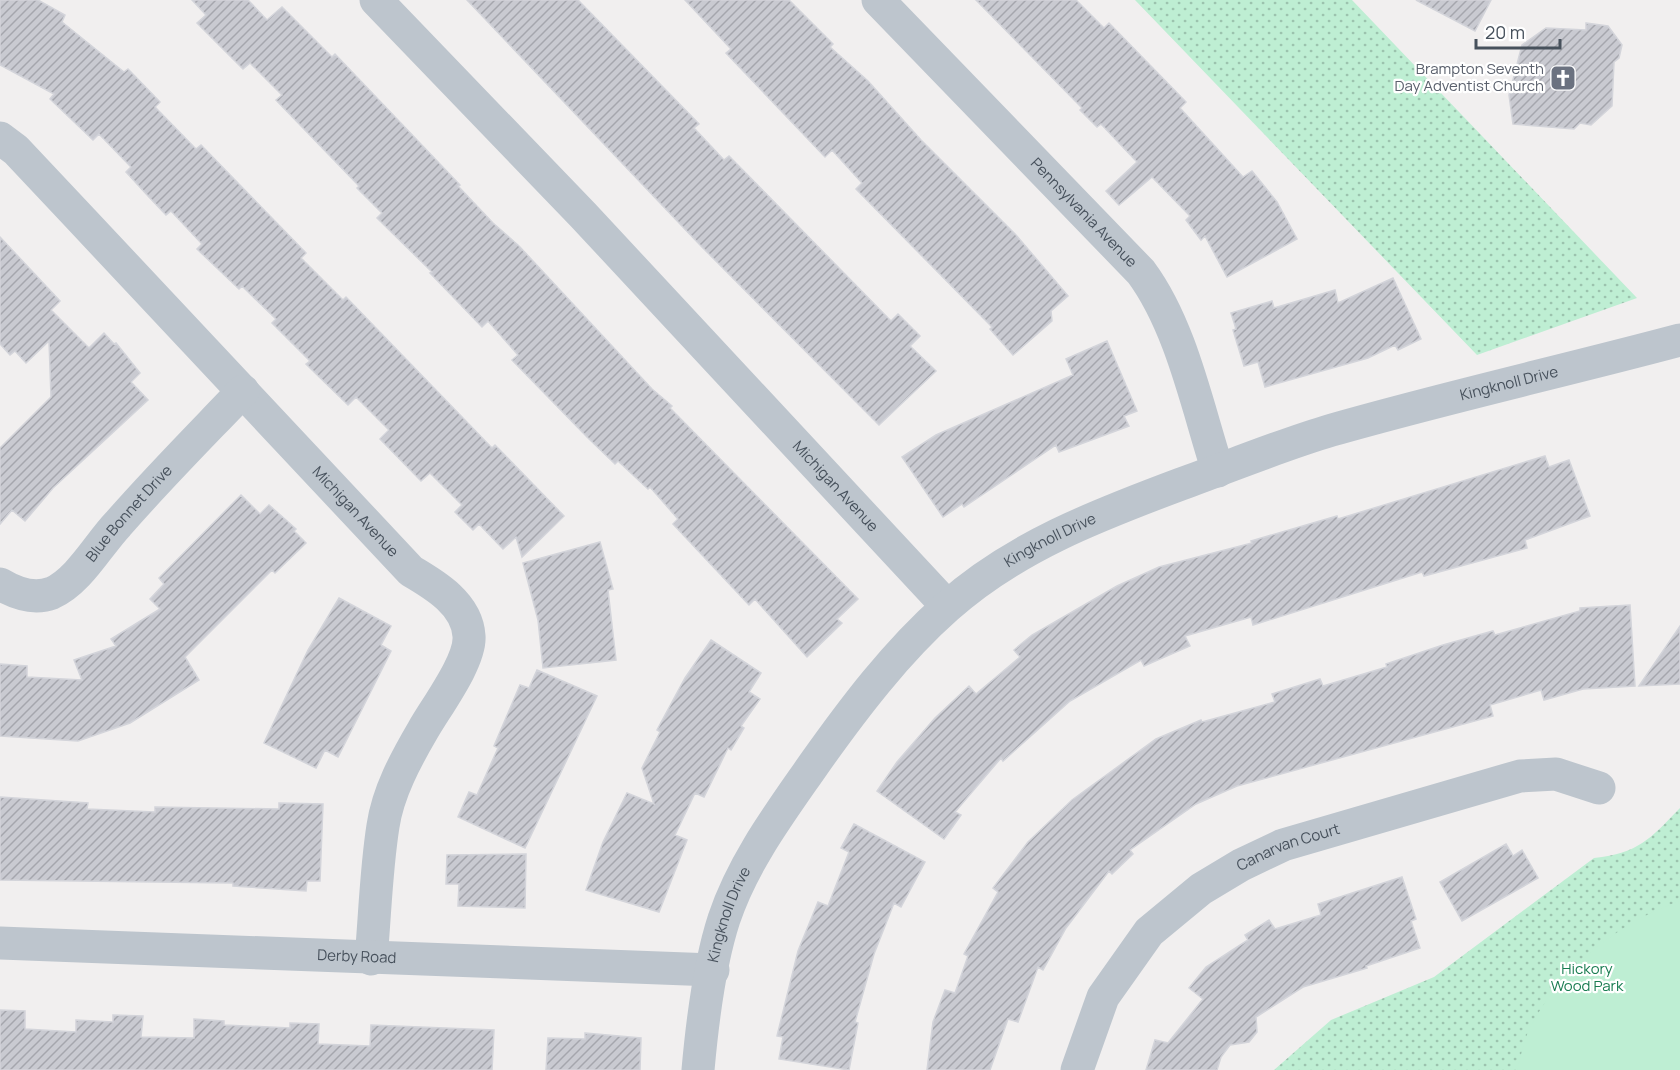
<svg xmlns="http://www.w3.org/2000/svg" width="1680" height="1070" font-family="Manrope,sans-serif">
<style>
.green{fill:url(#green-dots)}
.pitch{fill:#beeed3}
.building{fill:url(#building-hatch);stroke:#d3d4da;stroke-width:1.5}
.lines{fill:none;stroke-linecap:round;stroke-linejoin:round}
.minor{stroke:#bdc5cd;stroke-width:33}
.labels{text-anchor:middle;stroke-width:4.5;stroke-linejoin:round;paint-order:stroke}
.worship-label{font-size:15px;fill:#5b616d;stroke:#fff;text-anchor:end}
.street-label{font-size:15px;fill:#47515c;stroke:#fff}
.park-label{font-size:15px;fill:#197c51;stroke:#fff}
</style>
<defs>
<pattern id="green-dots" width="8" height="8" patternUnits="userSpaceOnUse" patternTransform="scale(1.5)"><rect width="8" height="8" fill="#beeed3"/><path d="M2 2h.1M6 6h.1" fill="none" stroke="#9cc3ae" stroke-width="1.8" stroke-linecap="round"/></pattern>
<pattern id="building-hatch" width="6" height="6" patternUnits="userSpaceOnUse" patternTransform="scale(1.5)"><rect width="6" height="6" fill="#c9cad1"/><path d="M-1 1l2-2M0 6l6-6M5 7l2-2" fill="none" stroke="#a5a6ad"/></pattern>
</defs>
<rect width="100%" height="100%" fill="#f1efef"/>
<path class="green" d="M1135,0H1352L1637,298L1477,355Z
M1680,808V1070H1274L1331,1020L1434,977L1594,858C1639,853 1650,839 1680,808Z"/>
<path class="pitch" d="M1680,901V1070H1517C1521,1057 1523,1042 1529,1030C1558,971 1618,922 1680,901Z"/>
<path class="building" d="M0,0H38L65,15L62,22L124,72L128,69L160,102L155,107L196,149L201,145L306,253L301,258L343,300L346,297L492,448L495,445L564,516L522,557L516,537L503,549L479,524L473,530L455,512L462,505L430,473L421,481L380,439L389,430L356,397L348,405L306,364L310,361L272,323L276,319L242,286L239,289L197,249L202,244L171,211L166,215L148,196L126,172L131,167L99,134L93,140L50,99L54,94L0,65Z
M192,0H248L267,20L282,7L332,57L335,54L460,185L458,186L493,223L519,246L652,389L672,406L670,408L858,599L837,619L842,623L807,657L755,599L749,605L673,524L678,519L650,487L648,489L618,461L615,464L588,438L512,360L518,355L488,321L482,327L430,273L432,272L377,218L382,213L357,188L359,186L276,100L282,95L250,63L243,69L197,23L206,15Z
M467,0H578L699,124L694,128L724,160L729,156L891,321L898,314L920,336L910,346L936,371L879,425L700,245Z
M685,0H789L833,44L830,47L868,81L921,140L1016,235L1068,296L1051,311L1052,321L1013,355L990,329L992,327L856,189L862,183L832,150L825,157L726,53L731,49Z
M976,0H1076L1104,28L1109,23L1186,102L1180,108L1243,177L1252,171L1277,202L1297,239L1227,277L1205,236L1201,240L1186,220L1190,216L1152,177L1119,205L1106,191L1137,162L1101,124L1097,127L1080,110L1082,108Z
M1416,0H1491L1475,31Z
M1586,23L1608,26L1622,45L1619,58L1614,62L1612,106L1591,125L1580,123L1574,129L1513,124L1509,95L1522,45L1546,28L1586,30Z
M0,237L60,301L51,310L89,348L104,333L114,344L116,343L140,373L131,382L148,400L53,488L25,521L12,510L0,524V448L51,397L49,341L26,363L15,351L10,355L0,344Z
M1393,278L1421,339L1398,350L1395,345L1368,358L1265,387L1258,362L1244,366L1233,330L1236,329L1231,313L1272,301L1274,308L1335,290L1338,303Z
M1107,341L1137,411L1124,416L1129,426L1059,452L1056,445L964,507L962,504L943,517L902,457L936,435L1073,375L1066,359Z
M1545,456L1549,467L1569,460L1590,516L1525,540L1527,548L1424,576L1422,572L1253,625L1251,617L1185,636L1190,646L1144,666L1141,660L1070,701L1003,761L1001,758L955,812L961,815L944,839L877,791L897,762L935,718L969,686L976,694L1020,657L1014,650L1032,635L1117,586L1159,567L1252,543L1251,541L1337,516L1338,519Z
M241,495L260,514L269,505L296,529L294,531L306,543L275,573L272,570L185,657L199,680L130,723L78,741L0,736V664L27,666V677L82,680L74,660L116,646L111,639L160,609L150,599L164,584L159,578Z
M600,542L613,589L608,590L616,660L543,668L538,620L523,563Z
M339,598L391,626L381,645L391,651L338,757L325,750L316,768L264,743L308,650Z
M1630,605L1635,686L1583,689L1544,700L1541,690L1490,705L1493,716L1237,786L1196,804L1130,850L1133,854L1112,874L1109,871L1066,928L1043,970L1038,967L1018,1022L1008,1019L990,1070H927L933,1022L945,990L955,993L968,956L964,954L998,892L993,888L1028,842L1072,800L1156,739L1201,720L1202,722L1275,702L1272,694L1320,679L1323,686L1387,667L1386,664L1443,645L1493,631L1495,635L1580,611V608Z
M1680,626V684L1639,686Z
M711,640L761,673L749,692L760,699L741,726L744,728L731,750L728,748L704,797L695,793L675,835L687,840L659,912L586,890L603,842L627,793L654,804L642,768L660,732L657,730L685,678Z
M537,670L597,696L525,848L458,817L469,792L477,795L498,748L494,746L520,685L529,688Z
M0,797L88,803L87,809L155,812V807L279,809V803L323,804L320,881H307L306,891L233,886V883L0,880Z
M854,824L925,862L901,907L894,903L874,954L855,1022L858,1023L849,1070L779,1059L783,1037L777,1036L798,951L818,902L828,906L849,852L841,848Z
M1506,844L1513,856L1522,850L1538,878L1462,921L1440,882Z
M526,854L525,908L458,906L459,884H446L447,855Z
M1402,877L1416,919L1411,921L1420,948L1366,966L1367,968L1303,987L1256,1017L1257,1032L1249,1042L1230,1045L1221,1057L1217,1070H1146L1155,1040L1168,1043L1203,999L1189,988L1206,967L1248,940L1245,935L1269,920L1275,929L1321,915L1318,904Z
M0,1010L25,1011V1029L76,1032V1020L113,1022V1015L143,1016L141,1037L194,1038V1019L224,1021V1025L290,1028V1023L319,1024L318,1044L370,1046L371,1025L494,1030L492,1070H0Z
M585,1033L641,1038L640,1070H546L548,1038L585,1039Z"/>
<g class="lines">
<g class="minor">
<path id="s1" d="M376,0L583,215L947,606"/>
<path id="s2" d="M878,0L1141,272C1181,326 1197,406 1218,471"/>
<path id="s3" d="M0,138L16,150L80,218L411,571C435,585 467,604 469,636C471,661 436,707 423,730C406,759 388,792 383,826C376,870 375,915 371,959"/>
<path id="s4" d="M0,584C15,593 34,600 52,593C79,581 98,545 118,524C158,478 201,435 243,391"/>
<path id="s5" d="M0,943L713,970"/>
<path id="s6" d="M698,1070C702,1025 710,962 724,919C743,862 780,813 814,764C853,709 896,652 947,607C1014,547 1098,515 1181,484C1231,466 1281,445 1332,430C1447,397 1564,371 1680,340"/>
<path id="s7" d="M1077,1070L1103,997L1149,932L1201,889L1241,865L1283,845L1520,776L1556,774L1599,788"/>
</g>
</g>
<defs>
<g id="church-square" transform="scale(1.35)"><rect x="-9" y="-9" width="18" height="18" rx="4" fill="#6b7280" stroke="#fff"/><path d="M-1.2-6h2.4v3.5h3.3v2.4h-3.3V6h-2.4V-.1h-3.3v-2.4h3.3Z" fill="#fff"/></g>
</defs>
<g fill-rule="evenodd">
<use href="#church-square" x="1563" y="78"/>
</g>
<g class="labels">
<g class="worship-label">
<text x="1544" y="74">Brampton Seventh<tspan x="1544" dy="17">Day Adventist Church</tspan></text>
</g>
<g class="street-label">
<text dy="5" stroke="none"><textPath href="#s2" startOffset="296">Pennsylvania Avenue</textPath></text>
<text dy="5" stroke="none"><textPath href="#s6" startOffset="1149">Kingknoll Drive</textPath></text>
<text dy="5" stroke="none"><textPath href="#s1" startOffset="669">Michigan Avenue</textPath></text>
<text dy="5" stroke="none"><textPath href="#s3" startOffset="516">Michigan Avenue</textPath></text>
<text dy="5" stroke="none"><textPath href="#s4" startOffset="166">Blue Bonnet Drive</textPath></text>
<text dy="5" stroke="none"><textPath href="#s6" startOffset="663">Kingknoll Drive</textPath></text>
<text dy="5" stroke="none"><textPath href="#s7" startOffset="322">Canarvan Court</textPath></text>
<text dy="5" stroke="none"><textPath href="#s6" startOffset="159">Kingknoll Drive</textPath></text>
<text dy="5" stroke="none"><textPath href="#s5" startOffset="357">Derby Road</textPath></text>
</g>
<g class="park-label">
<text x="1587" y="974">Hickory<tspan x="1587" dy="17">Wood Park</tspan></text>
</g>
</g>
<path d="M1476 39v9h84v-9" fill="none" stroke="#47515c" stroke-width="3"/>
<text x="1485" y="39" font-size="18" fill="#47515c" stroke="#ffffff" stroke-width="4.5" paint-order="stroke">20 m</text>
</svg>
